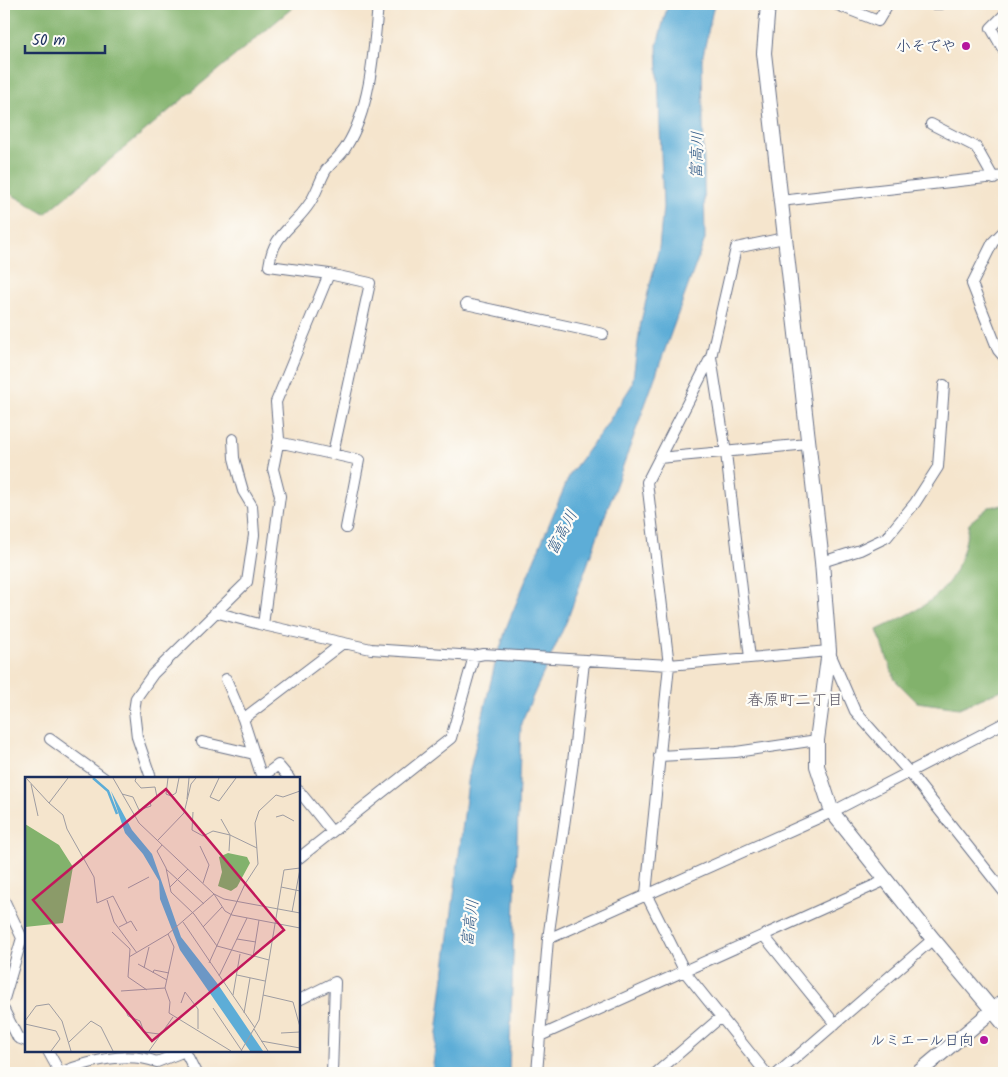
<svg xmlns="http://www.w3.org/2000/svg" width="1008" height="1077" font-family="Kalam,'Klee One',sans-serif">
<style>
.forest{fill:#82b26c;stroke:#4e7065}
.water{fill:#5dadd7;stroke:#3c6e9a}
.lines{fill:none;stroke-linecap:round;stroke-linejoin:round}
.street-casing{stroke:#676f85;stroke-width:12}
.secondary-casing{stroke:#676f85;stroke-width:16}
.street{stroke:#fff;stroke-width:10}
.secondary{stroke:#fff;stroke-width:14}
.poi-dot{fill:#b5179e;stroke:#fdfcf7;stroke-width:2}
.labels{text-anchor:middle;stroke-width:4.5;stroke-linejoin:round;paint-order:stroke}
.poi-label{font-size:15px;fill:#1b2f5e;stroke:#fdfcf7;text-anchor:end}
.water-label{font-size:16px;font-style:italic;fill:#325b88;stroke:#fdfcf7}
.neighbourhood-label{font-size:16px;fill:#5c5866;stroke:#fdfcf7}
.inset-river{fill:none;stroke:#5dadd7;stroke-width:2.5}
.inset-road{fill:none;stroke:#9e9ca1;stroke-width:1}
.view{fill:#c2185b;fill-opacity:0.15;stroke:#c2185b;stroke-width:2.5}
.inset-edge{fill:none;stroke:#1b2f5e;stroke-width:2.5}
</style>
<rect width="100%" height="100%" fill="#fdfcf7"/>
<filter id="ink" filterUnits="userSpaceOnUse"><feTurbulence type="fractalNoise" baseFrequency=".02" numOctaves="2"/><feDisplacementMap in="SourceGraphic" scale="10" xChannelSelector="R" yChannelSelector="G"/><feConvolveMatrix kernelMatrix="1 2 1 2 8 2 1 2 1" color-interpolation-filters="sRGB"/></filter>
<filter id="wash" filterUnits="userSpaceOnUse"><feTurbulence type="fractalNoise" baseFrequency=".0096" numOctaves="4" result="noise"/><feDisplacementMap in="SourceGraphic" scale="20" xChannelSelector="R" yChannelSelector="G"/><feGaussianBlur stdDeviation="1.12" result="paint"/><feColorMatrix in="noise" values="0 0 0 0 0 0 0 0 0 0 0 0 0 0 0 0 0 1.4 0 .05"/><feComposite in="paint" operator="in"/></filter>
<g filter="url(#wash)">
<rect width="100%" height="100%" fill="#f5e5cd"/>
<path class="forest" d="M4,4H297L45,214L4,190Z
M1004,505V689L959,708L917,702L895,680L877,630C934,603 959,590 969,523L989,507Z"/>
<path class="water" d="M668,4H714L702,60L705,239L568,618L521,723L509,1073H432L469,774L494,668L508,623L570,474L605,427L632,385L641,321L659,248L663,207L657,45Z"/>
</g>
<g filter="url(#ink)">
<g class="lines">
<g class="street-casing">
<path id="street" d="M835,4L878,21L888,4
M927,4H941
M1004,15L991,28L1004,51
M931,124L976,147L994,179
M780,201L1004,176
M1004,231L993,242L972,284L998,350L1004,357
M466,304L603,334
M711,357L726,453L750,658
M278,442L359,460L346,528
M333,453L370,283L329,274L269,266C273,235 290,230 307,207C316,196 319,182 326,170C332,162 341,156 346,147C371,108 374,49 378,4
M659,458L808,444
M822,562L860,550L887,537L915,503L938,467L944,385
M215,612L259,624L371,649L474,656L484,654L669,665L829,651L855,711L909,772L1004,892
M263,625L280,496L273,469L279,439L276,402L329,274
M226,679L243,719L262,778
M243,719L343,643
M50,739L104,778
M202,742L254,754
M659,756L736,752L817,740
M262,777L278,765L289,778
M151,778L137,737L134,711L136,698L153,674L247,582L254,535L252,506L243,491L239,477L234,458L233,439
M299,791L332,832
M299,858L451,738L474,656
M4,900L22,938L4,999
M764,936L835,1024
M548,939L832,812L1004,723
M299,1000L335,982L332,1073
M4,1010L18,1038L26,1041
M540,1036L886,880
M48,1051L60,1073
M185,1051L196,1073
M59,1073C90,1061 125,1051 157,1062L185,1051
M537,1073L548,939L573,762L584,662
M656,1073L721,1017
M766,1073L685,972L646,894L669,665L647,482L711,357L736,248L784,238
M778,1073L933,939"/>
</g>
<g class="secondary-casing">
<path id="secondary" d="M768,4L764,53L822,562L829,651L817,740V766L832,812L933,939L1004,1024
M918,1073L1004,1001"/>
</g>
<use href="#street" class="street"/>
<use href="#secondary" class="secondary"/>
</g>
</g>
<g class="poi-dot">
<circle cx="966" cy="46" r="5"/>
<circle cx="984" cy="1040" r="5"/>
</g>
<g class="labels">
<g class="poi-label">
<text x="956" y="51">小そでや</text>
<text x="974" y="1045">ルミエール日向</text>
</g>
<g class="water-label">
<text transform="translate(696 155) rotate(-88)" y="6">富高川</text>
<text transform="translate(561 532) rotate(-62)" y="6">富高川</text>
<text transform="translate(469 923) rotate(-83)" y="6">富高川</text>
</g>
<g class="neighbourhood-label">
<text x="795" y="705">春原町二丁目</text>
</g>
</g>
<g transform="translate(25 777)">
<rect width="275" height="275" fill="#f5e5cd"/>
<path d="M0,47L34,68L48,90L38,146L0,150ZM203,76L222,80L225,86L212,110L206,114L193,109L197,95L194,80Z" fill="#82b26c"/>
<path d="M86,14L107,53L127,77L156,160L192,206L238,274H225L155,173L135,122L134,104L118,77L100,56Z" fill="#5dadd7"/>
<path class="inset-river" d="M68,1L83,14L92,37"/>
<path class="inset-road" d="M1,1L24,26L43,1M88,1L114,46L189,117L200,134L207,138L275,151M143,1L141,17L146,19L151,16L154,1M194,1L185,20L194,24L211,1M6,7L13,39M97,17L108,20L114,33L126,29L125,25L132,20L130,10L116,11L110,4L111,1M162,22L164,1M24,26L38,38L42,52L69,100L72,126L88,119L102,146M168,35L167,53L178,59L188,54L205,58L204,74M251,40L258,38L269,44M196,42L205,58L232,71M133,63L159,36L166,7L171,1M137,68L132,74L141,91L146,115L169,137L192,169L244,183M175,69L184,88L178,106M141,92L179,127M145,110L163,92M256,110L275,114M103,111L124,100M82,123L89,145L112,176M267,135L275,92M158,145L230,251M94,150L106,144L112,154M178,150L197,130M87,155L105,172L103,200L122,213M143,157L149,170L140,211L145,225L144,236L206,274M212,162L231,165M104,180L143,157L189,117L199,122L275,136M228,180L234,143M184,186L220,107L233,87L230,46L234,34L251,18L258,20L275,14M113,187L142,203M119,191L124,170M128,196L129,193L144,196M212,198L240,204M194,199L222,141M96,214L140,211M208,218L215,177M238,218L268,225L275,250M156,226L160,215L173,232V252M188,231L217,274M101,234L103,239L115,244L119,255L134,257M219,236L225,201M0,244L11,229L24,227L37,244L46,274M0,247L31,254L35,262L26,274M229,252L243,274M256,256L275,255M236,264L275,271M44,265L66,244L76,250L88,274M124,274L148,240M216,274L234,243L259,93L275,91"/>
<path class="view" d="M141,12L259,153L127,264L8,123Z"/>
<rect width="275" height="275" class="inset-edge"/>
</g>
<rect width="1008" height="1077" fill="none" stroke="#fdfcf7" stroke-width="20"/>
<path d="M25 45v8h80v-8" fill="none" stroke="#1b2f5e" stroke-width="2.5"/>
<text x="32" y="45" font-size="15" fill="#1b2f5e" stroke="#fdfcf7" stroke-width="4" paint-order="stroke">50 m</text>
</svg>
